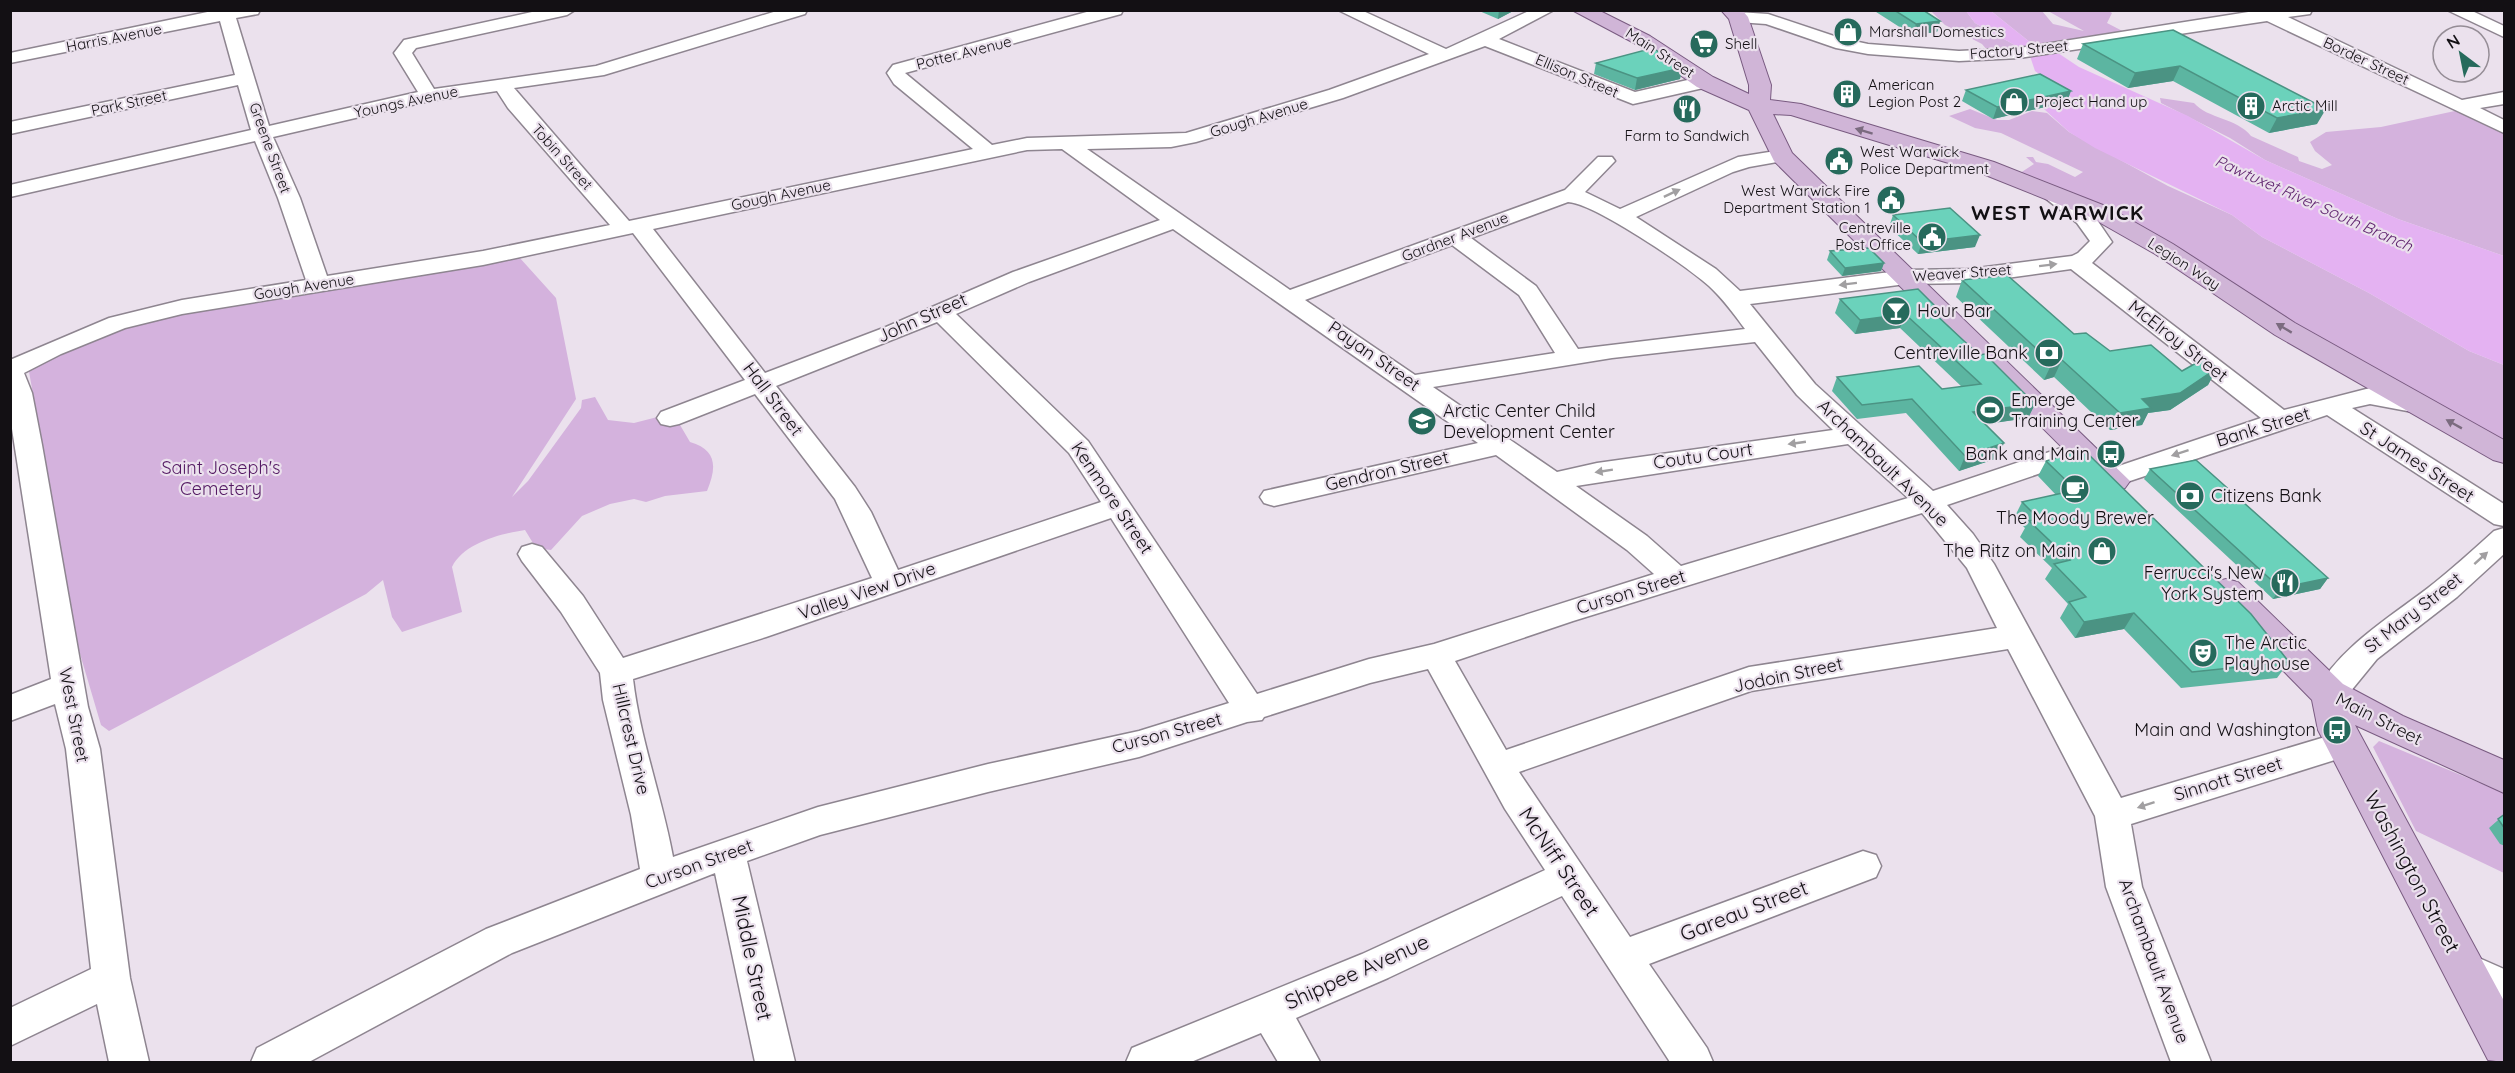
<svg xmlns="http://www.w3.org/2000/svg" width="2515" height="1073" font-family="Quicksand,sans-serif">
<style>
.green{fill:#d4b2dd}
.water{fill:#e4b2f2}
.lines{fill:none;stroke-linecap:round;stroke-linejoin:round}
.minor-casing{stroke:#8e8590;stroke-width:3}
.major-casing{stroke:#795b81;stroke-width:2}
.minor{fill:#fff;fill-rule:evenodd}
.major{fill:#d0b5d7;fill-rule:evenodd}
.wall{fill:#5cb5a1}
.shaded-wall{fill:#4b9383}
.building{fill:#6bd2bb;stroke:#4b9383;stroke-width:1.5}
.oneway{fill:#7b6b7f}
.oneway2{fill:#a19fa1}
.labels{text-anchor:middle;stroke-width:4.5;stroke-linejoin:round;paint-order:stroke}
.far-poi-label{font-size:15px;fill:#131014;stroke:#ebe1ed;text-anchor:start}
.far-street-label{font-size:15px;fill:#131014;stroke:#ebe1ed}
.far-water-label{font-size:16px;font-style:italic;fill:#60256f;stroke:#ebe1ed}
.poi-label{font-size:18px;fill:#131014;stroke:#ebe1ed;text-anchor:start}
.street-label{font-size:18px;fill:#131014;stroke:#ebe1ed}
.park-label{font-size:18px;fill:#541963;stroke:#ebe1ed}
.far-district-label{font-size:20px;font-weight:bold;letter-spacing:1.5px;fill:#131014;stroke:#ebe1ed}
.near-street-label{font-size:21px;fill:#131014;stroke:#ebe1ed}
</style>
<rect width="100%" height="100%" fill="#ebe1ed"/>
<path class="green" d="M1931,11H1966L1975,23L2029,53L1993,57L1982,44L1945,25Z
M1991,11H2042L2053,24L2084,31L2048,11H2109L2112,13L2107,23L2136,38L2049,49L2031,43Z
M2160,98L2194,103C2208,119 2237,118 2251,136L2298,157L2299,161L2322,169L2332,165L2315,151L2310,142L2326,132L2381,127L2464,109L2504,128V256L2398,219L2265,160L2230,138L2161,103Z
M1970,109L1997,120H2009L2032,111L2047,113L2069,132L2168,186L2232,215L2262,237L2369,293L2469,351L2504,365V453L2132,229L2014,177L2034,164L2026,157H2033L2036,162L2048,164L2075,177L2083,172L2001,133L1975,128L1949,116Z
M519,257L556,298L576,399L512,497L528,481L581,408L582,400L595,397L608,420L634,423L673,413L690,442C717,450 717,467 707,491L665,496L646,502L634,499L610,504L582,516L551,550L536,548L525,530C500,534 464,543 452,567L462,612L402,632L392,617L383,580L366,594L109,731L101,725L78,647L28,366L119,324Z
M2379,741L2504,793V873L2416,831L2373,747Z"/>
<path class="water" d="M1966,11H1991L2031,43L2055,51L2079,67L2188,116L2265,160L2398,219L2504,256V365L2469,351L2369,293L2262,237L2232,215L2095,148L2069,132L2044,109L2075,100L2035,71L2029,53L1975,23Z"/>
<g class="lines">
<g class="minor-casing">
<path id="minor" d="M217,10H260L258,14L236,18L269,126L418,92L394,53L404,40L541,10H575L567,15L416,48L412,53L434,89L596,66L780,10H807L805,14L604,75L514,88L629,221L973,149L894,84L887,73L893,65L1094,10H1123L1121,14L905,73L992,145L1027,138L1186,133L1329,90L1429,54L1338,10H1361L1446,49L1531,10H1554L1499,39L1635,92L1705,76L1714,82L1712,86L1633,104L1485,46L1343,98L1196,142L1171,147L1087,149L1290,290L1565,190L1598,157H1612L1615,161L1585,192L1620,209L1738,157L1782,150L1789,152L1792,156L1789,160L1749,167L1733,172L1636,217L1716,269L1740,291L1906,270L1970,269L2072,256L2078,253L2090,241L2077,223L2036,191L2039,187H2053L2093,214L2112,242L2092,263L2284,410L2370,388L2427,399L2431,405L2427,411L2418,413L2370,404L2352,408L2504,504V526L2494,524L2327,415L2121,484L2111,487L2101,484L2097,478L2101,472L2261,418L2071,269L1970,283L1906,284L1750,304L1815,384L1933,491L2073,444L2082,442L2091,444L2095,450L2091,456L1947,505L1973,534L1994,564L2121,798L2345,731L2357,735L2362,744L2357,753L2131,824L2142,887L2211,1062H2171L2106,887L2095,816L2008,649L1751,691L1519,772L1630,937L1863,851L1876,855L1881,866L1876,877L1649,964L1707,1048L1713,1062H1670L1562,896L1388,978L1296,1018L1320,1062H1278L1261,1033L1191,1062H1126L1132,1048L1362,954L1545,870L1505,809L1428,669L1370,683L1264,717L1262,720L1247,722L1139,757L988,792L820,835L747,861L795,1062H755L715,873L512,953L309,1062H251L257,1048L486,929L640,869L631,815L603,700L600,673L561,612L522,561L518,554L522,547L532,544L542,547L583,596L623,658L872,578L835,499L755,394L679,424L670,426L661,424L657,418L661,412L745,380L633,233L483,265L182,314L125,328L61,354L24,373L32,393L42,445L88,707L100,749L130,978L149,1062H109L97,1004L10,1046V1008L91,969L66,749L55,704L10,721V695L51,679L10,416V360L109,318L182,300L306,280L278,198L255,141L10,197V185L251,130L238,85L10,134V122L235,75L220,21L10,63V53ZM497,91L508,108L610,225L483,251L327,276L300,198L273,137L429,101ZM1062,149L1160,220L1013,272L886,327L765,373L653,229L1027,150ZM1568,202C1594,203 1688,267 1709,286C1723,299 1734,314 1745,329L1578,349L1536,286L1471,238ZM1173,229L1478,443L1264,491L1260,497L1264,503L1274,506L1496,455L1627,550L1654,574L1434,644L1369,659L1257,694L1088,441L956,314L1029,282ZM1452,245L1519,295L1555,353L1415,375L1305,300ZM937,322L1069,453L1101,502L898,570L871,512L855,487L776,386ZM1755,342L1797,395L1833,430L1597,463L1557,472L1433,387L1612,358ZM1848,444L1908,498L1681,566L1647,536L1576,486ZM1922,513L1967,568L1997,628L1749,667L1506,750L1455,661L1573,621ZM1111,518L1229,703L1139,731L988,764L818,807L673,857C662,797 640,739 633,679L766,637Z
M2261,10H2312L2310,14L2288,17L2462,100L2504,92V104L2480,108L2504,120V133L2267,21L2019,58L1959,61L1868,54L1836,48L1766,24L1738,22L1729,17L1738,12L1768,14L1840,38L1868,44L1959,51L2019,48Z
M2447,10H2470L2504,26V37Z
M2504,528V554L2457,597L2377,659L2341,703L2330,706L2319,703L2314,694C2340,647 2386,620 2428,588C2451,570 2472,551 2494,531Z
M2463,951L2504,969V1005L2450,980L2444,968L2450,956Z"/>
</g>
<g class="major-casing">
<path id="major" d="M1572,10H1598L1650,36L1713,77L1749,94V85L1729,19L1721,10H1742L1748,17L1771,85L1770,100L1801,104L1994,162L2108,207L2173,244L2295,323L2504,440V463L2493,460L2275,335L2155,254L2090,217L1978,172L1791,115L1773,114L1792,153L2130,481L2125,488L2114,491L2103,488L1774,161L1749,110L1697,87L1636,44Z
M2226,579L2238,582L2343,684L2403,716L2504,760V793L2355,725L2504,1001V1062L2488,1060L2318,730L2312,700L2214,600L2209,591L2214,582Z"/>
</g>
<use href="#minor" class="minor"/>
<use href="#major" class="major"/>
</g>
<path class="wall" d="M1477,10H1515L1498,19Z
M1873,10H1923L1940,21L1937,32L1912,35Z
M2173,30L2317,124L2269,133L2173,81L2128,88L2077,59L2083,44Z
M1596,63L1682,68L1680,79L1635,90L1594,74Z
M1966,90L2067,102L1993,119L1962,101Z
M1893,215L1975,247L1918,254L1889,227Z
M1830,251L1884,263L1881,271L1842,276L1827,260Z
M1962,280L2110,351L2182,371L2217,368L2208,385L2170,410L2148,413L2142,425L2110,430L2054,377L2044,380L1956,297Z
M1840,299L1939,310L1937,315L1979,355L2035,404L2028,418L1985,424L1998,458L1959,471L1906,413L1857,419L1832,391L1837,377L1942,389L1962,387L1900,328L1855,334L1835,313Z
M2046,461L2289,662L2277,678L2181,688L2124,629L2075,638L2060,618L2068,604L2045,579L2052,568L2020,537L2025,528L2014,518L2022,502L2056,495L2038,476Z
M2150,469L2328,578L2320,589L2273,599L2144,479Z
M2505,814V846L2500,844L2489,828Z"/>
<path class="shaded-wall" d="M1499,10H1515L1498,19Z
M1940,21L1937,32L1912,35L1916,24Z
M2180,66L2173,81L2128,88L2135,73Z
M1682,68L1680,79L1635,90L1637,78Z
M2071,91L2067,102L1993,119L1997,107Z
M2326,109L2317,124L2269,133L2277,118Z
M1980,235L1975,247L1918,254L1922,242Z
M1884,263L1881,271L1842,276L1845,268Z
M1939,310L1934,324L1932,311Z
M1905,314L1900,328L1855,334L1860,320Z
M2062,360L2054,377L2044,380L2052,363Z
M2217,368L2208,385L2170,410L2148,413L2142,425L2110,430L2120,413L2142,399Z
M2035,404L2028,418L1967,427L1973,412Z
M2004,443L1998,458L1959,471L1965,456Z
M2328,578L2320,589L2273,599L2280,588Z
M2134,613L2124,629L2075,638L2084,622Z"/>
<path class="building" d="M1894,10H1923L1940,21L1916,24Z
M2173,30L2326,109L2277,118L2180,66L2135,73L2083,44Z
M1653,48L1682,68L1637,78L1596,63Z
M2040,74L2071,91L1997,107L1966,90Z
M1950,208L1980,235L1922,242L1893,215Z
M1869,248L1884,263L1845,268L1830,251Z
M2007,275L2074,334L2086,333L2110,351L2151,345L2182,371L2205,358L2217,368L2180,393L2142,399L2151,408L2120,413L2062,360L2052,363L1962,280Z
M1918,289L1939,310L1932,311L1979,355L1985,354L2035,404L1973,412L2004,443L1965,456L1912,399L1862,405L1837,377L1919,366L1942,389L1981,384L1905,314L1860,320L1840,299Z
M2083,449L2251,614L2289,662L2192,672L2134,613L2084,622L2069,602L2086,597L2054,564L2070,560L2029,521L2039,519L2022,502L2076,490L2046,461Z
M2196,460L2328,578L2280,588L2150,469Z
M2505,814V829L2498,819Z"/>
<defs><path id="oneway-solid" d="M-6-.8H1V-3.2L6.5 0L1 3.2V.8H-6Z" transform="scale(1.5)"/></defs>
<g class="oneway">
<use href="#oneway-solid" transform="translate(1864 131) rotate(-163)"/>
<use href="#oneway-solid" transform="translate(2284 328) rotate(-149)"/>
<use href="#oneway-solid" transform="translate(2454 424) rotate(-151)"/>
</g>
<g class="oneway2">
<use href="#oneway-solid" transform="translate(1672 193) rotate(-25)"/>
<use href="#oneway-solid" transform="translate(2048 265) rotate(-7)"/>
<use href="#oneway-solid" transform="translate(1848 284) rotate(173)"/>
<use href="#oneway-solid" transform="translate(1797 443) rotate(172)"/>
<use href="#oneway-solid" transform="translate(2180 453) rotate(162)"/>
<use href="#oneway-solid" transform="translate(1604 471) rotate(171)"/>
<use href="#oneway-solid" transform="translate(2481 558) rotate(-42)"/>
<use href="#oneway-solid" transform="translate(2146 805) rotate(162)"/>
</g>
<defs>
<g id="shop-disc" transform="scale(1.5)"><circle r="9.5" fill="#266a5c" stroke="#ebe1ed"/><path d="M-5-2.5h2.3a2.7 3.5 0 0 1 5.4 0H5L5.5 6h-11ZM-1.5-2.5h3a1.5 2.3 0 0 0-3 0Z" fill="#fff"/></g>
<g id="supermarket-disc" transform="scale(1.5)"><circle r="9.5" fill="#266a5c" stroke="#ebe1ed"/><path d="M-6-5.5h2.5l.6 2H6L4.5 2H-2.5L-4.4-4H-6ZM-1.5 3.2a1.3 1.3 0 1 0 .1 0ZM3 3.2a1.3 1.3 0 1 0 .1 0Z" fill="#fff"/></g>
<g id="building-disc" transform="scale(1.5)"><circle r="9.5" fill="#266a5c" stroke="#ebe1ed"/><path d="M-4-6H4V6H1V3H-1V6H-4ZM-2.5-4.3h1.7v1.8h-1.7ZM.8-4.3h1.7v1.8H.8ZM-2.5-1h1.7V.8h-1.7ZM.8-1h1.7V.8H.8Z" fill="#fff"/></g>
<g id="restaurant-disc" transform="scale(1.5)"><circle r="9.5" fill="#266a5c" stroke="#ebe1ed"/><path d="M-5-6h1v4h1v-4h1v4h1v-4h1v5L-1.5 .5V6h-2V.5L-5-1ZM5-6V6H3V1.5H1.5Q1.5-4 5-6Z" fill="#fff"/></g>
<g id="civic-disc" transform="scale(1.5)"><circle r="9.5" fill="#266a5c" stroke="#ebe1ed"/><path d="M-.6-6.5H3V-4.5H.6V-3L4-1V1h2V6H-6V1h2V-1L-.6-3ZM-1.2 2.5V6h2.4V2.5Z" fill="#fff"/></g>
<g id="bar-disc" transform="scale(1.5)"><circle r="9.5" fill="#266a5c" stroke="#ebe1ed"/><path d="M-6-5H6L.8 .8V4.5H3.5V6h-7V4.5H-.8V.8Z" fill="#fff"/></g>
<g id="bank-disc" transform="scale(1.5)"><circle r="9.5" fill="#266a5c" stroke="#ebe1ed"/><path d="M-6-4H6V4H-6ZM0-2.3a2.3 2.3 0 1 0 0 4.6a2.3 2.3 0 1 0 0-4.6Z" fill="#fff"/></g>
<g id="stadium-disc" transform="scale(1.5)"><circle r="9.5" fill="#266a5c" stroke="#ebe1ed"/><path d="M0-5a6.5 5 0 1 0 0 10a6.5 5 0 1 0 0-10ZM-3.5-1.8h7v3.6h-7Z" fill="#fff"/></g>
<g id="school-disc" transform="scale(1.5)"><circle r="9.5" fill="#266a5c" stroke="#ebe1ed"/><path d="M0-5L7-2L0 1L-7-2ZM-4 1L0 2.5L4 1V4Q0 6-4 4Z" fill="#fff"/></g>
<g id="bus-disc" transform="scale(1.5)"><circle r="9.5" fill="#266a5c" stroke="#ebe1ed"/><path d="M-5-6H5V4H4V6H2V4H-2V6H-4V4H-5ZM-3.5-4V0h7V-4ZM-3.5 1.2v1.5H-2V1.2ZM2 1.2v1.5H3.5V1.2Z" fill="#fff"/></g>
<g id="cafe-disc" transform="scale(1.5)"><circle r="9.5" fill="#266a5c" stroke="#ebe1ed"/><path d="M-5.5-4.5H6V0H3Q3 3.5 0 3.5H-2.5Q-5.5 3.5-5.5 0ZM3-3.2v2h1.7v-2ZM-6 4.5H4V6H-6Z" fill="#fff"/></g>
<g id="theatre-disc" transform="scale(1.5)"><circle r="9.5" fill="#266a5c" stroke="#ebe1ed"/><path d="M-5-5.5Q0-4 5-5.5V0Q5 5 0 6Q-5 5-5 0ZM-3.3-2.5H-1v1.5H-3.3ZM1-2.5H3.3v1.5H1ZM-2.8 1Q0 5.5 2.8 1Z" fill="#fff"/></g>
</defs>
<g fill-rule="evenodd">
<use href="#shop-disc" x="1848" y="32"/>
<use href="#supermarket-disc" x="1704" y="44"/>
<use href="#building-disc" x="1847" y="94"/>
<use href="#shop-disc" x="2014" y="102"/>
<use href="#building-disc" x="2251" y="106"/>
<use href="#restaurant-disc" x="1687" y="109"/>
<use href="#civic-disc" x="1839" y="161"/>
<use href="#civic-disc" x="1891" y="200"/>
<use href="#civic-disc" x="1932" y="237"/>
<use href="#bar-disc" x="1896" y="311"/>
<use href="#bank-disc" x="2049" y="353"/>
<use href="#stadium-disc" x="1990" y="410"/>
<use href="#school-disc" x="1422" y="421"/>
<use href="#bus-disc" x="2111" y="454"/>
<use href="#cafe-disc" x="2075" y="489"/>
<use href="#bank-disc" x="2190" y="496"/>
<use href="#shop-disc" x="2102" y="551"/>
<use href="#restaurant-disc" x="2285" y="583"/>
<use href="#theatre-disc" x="2203" y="653"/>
<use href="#bus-disc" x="2337" y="730"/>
</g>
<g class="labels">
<g class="far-poi-label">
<text x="1869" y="37">Marshall Domestics</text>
<text x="1725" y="49">Shell</text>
<text x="1868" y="90">American<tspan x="1868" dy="17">Legion Post 2</tspan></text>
<text x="2035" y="107">Project Hand up</text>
<text x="2272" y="111">Arctic Mill</text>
<text x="1687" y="141" text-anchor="middle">Farm to Sandwich</text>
<text x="1860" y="157">West Warwick<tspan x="1860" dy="17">Police Department</tspan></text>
<text x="1870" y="196" text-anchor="end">West Warwick Fire<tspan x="1870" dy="17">Department Station 1</tspan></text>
<text x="1911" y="233" text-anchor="end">Centreville<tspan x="1911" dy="17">Post Office</tspan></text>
</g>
<g class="far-street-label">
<text transform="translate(114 38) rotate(-11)" y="5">Harris Avenue</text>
<text transform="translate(2019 50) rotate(-5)" y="5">Factory Street</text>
<text transform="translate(964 53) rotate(-14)" y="5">Potter Avenue</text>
<text transform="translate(1660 53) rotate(33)" y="5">Main Street</text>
<text transform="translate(2366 61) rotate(25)" y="5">Border Street</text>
<text transform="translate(1577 76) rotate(23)" y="5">Ellison Street</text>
<text transform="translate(406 102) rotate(-12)" y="5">Youngs Avenue</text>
<text transform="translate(129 103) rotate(-12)" y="5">Park Street</text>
<text transform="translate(1259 118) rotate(-17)" y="5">Gough Avenue</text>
<text transform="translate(270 148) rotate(70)" y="5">Greene Street</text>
<text transform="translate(562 157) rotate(48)" y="5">Tobin Street</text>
<text transform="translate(781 195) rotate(-12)" y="5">Gough Avenue</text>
<text transform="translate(1455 237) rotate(-21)" y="5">Gardner Avenue</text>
<text transform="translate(2184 264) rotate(33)" y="5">Legion Way</text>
<text transform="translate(1962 273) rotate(-4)" y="5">Weaver Street</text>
<text transform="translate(304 287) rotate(-9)" y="5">Gough Avenue</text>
</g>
<g class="far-water-label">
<text transform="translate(2314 203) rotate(24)" y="6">Pawtuxet River South Branch</text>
</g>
<g class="poi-label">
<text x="1917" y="317">Hour Bar</text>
<text x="2028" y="359" text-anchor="end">Centreville Bank</text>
<text x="2011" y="406">Emerge<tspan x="2011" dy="21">Training Center</tspan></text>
<text x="1443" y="417">Arctic Center Child<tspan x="1443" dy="21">Development Center</tspan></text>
<text x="2090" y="460" text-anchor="end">Bank and Main</text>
<text x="2211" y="502">Citizens Bank</text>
<text x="2075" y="524" text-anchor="middle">The Moody Brewer</text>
<text x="2081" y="557" text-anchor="end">The Ritz on Main</text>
<text x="2264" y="579" text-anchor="end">Ferrucci's New<tspan x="2264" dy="21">York System</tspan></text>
<text x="2224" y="649">The Arctic<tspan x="2224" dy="21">Playhouse</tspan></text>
<text x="2316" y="736" text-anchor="end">Main and Washington</text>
</g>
<g class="street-label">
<text transform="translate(922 318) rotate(-24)" y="6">John Street</text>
<text transform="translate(2178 341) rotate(38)" y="6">McElroy Street</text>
<text transform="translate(1374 356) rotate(35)" y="6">Payan Street</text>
<text transform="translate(773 399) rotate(53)" y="6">Hall Street</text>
<text transform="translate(2263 427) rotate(-17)" y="6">Bank Street</text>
<text transform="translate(1703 456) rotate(-8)" y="6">Coutu Court</text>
<text transform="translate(2417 462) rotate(33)" y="6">St James Street</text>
<text transform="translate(1883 463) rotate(44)" y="6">Archambault Avenue</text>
<text transform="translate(1387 471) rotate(-13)" y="6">Gendron Street</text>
<text transform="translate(1112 498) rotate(56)" y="6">Kenmore Street</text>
<text transform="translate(867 591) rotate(-19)" y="6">Valley View Drive</text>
<text transform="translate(1631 592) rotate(-17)" y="6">Curson Street</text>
<text transform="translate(2413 613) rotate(-38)" y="6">St Mary Street</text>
<text transform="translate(1788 675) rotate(-12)" y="6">Jodoin Street</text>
<text transform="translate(74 715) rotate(79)" y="6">West Street</text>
<text transform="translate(2379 719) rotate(27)" y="6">Main Street</text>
<text transform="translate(1167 733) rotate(-15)" y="6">Curson Street</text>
<text transform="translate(631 739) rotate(77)" y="6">Hillcrest Drive</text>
<text transform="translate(2228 779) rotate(-17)" y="6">Sinnott Street</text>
<text transform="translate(699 864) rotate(-20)" y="6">Curson Street</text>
<text transform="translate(2154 961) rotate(70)" y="6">Archambault Avenue</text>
</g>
<g class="park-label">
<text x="221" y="474">Saint Joseph's<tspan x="221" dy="21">Cemetery</tspan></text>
</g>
<g class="far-district-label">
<text x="2058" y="220">WEST WARWICK</text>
</g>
<g class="near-street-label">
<text transform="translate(1559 862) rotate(56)" y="7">McNiff Street</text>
<text transform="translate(2412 872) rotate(62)" y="7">Washington Street</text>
<text transform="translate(1744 911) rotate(-21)" y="7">Gareau Street</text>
<text transform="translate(752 958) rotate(78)" y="7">Middle Street</text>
<text transform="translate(1357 972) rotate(-24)" y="7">Shippee Avenue</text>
</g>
</g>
<rect width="2515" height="1073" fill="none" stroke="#131014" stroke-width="24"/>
<g transform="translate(2461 54) rotate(328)"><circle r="28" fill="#ebe1ed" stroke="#958d96" stroke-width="1.5"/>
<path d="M0-4.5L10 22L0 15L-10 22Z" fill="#266a5c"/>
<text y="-9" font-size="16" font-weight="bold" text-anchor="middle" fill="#131014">N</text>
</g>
</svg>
